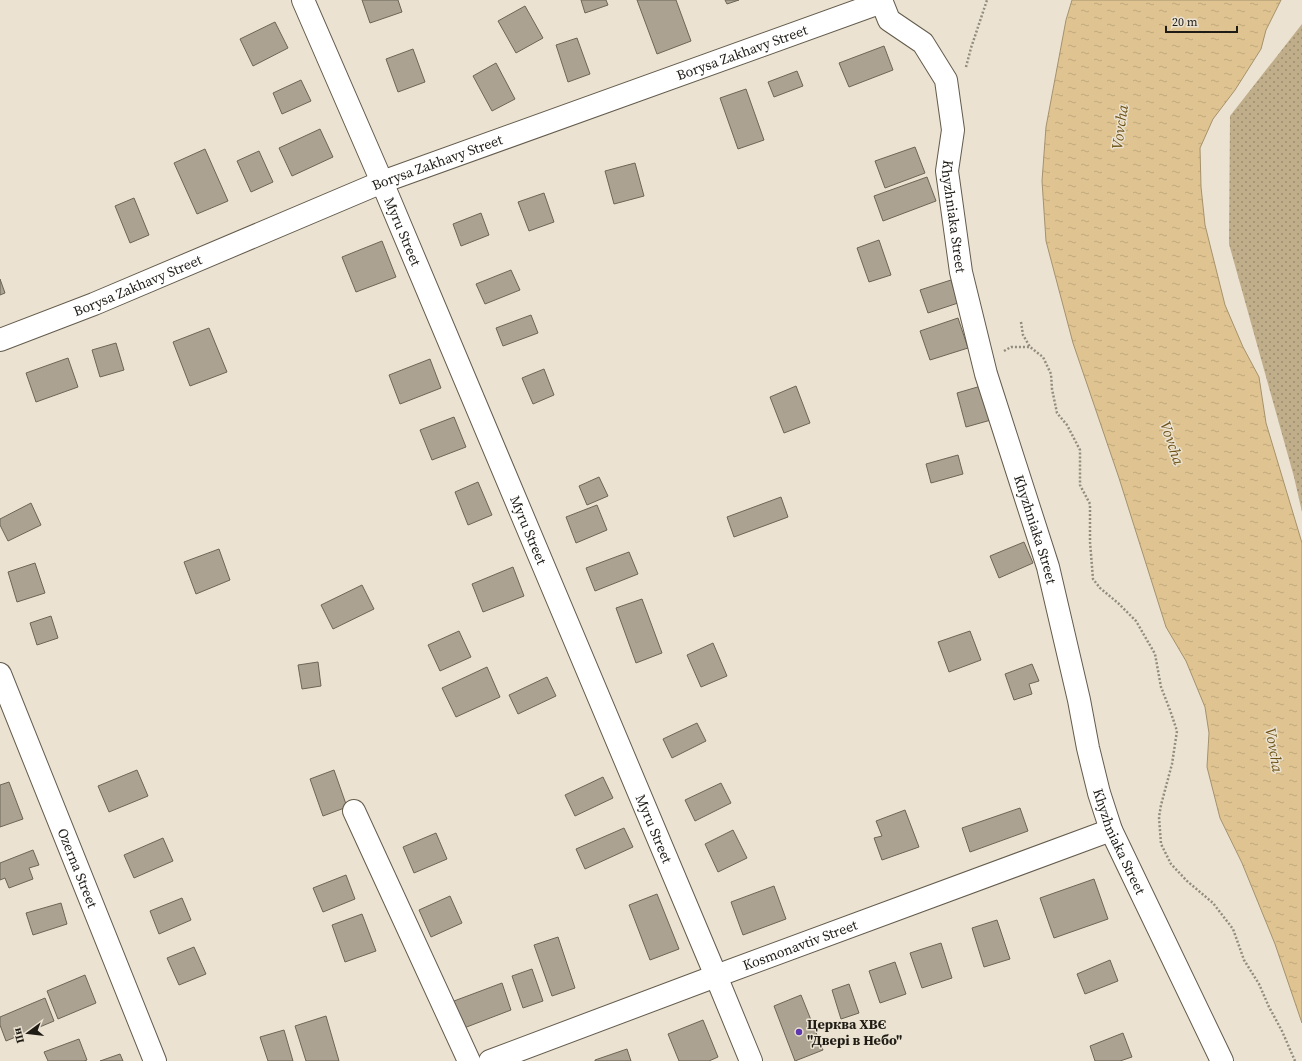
<svg xmlns="http://www.w3.org/2000/svg" width="1302" height="1061" font-family="'Source Serif 4',serif">
<style>
.park{fill:url(#park-dots)}
.water{fill:url(#water-ripples);stroke:#a5926c}
.building{fill:#aba292;stroke:#6d6556}
.lines{fill:none;stroke-linecap:round;stroke-linejoin:round}
.minor-casing{stroke:#635b4c;stroke-width:24}
.path{stroke:#928c7f;stroke-width:2.5;stroke-dasharray:2 2;stroke-linecap:butt}
.minor{stroke:#fff;stroke-width:22}
.poi-dot{fill:#5e37af;stroke:#ebe2d1;stroke-width:1.5}
.labels{text-anchor:middle;stroke-width:3;stroke-linejoin:round;paint-order:stroke}
.street-label{font-size:14px;fill:#1f1c16;stroke:#ebe2d1}
.poi-label{font-size:14px;font-weight:bold;fill:#1f1c16;stroke:#ebe2d1;text-anchor:start}
.water-label{font-size:15px;font-style:italic;fill:#6d5216;stroke:#ebe2d1}
</style>
<defs>
<pattern id="park-dots" width="8" height="8" patternUnits="userSpaceOnUse"><rect width="8" height="8" fill="#c0ad89"/><path d="M2 2h.1M6 6h.1" fill="none" stroke="#9b8c6f" stroke-width="1.8" stroke-linecap="round"/></pattern>
<pattern id="water-ripples" width="26" height="14" patternUnits="userSpaceOnUse"><rect width="26" height="14" fill="#dfc491"/><path d="M2 4q2-2 4 0t4 0M15 11q2-2 4 0t4 0" fill="none" stroke="#bfa87c"/></pattern>
</defs>
<rect width="100%" height="100%" fill="#ebe2d1"/>
<path class="park" d="M1302,24V512L1294,477L1229,244L1230,116Z"/>
<path class="water" d="M1072,0H1281L1266,30L1261,49L1235,90L1213,119L1200,148L1201,187L1205,225L1225,305L1243,347L1259,377L1266,423L1302,543V1023L1275,944L1242,863L1220,818L1207,767L1209,733L1205,707L1186,661L1166,627L1119,478L1073,343L1046,241L1042,181L1046,127L1066,20Z"/>
<path class="building" d="M362,0H398L402,12L370,23Z
M581,0H606L608,5L585,13Z
M637,0H676L691,41L657,54Z
M725,0H739L727,4Z
M525,6L543,38L516,53L498,21Z
M275,22L288,48L253,66L240,39Z
M577,38L590,74L568,82L556,45Z
M884,46L893,70L849,87L839,63Z
M413,49L425,82L398,92L386,59Z
M496,63L515,99L492,111L473,76Z
M797,71L803,86L774,97L768,82Z
M301,80L311,101L282,114L273,93Z
M746,89L764,140L738,149L720,98Z
M320,129L333,157L292,176L279,148Z
M915,147L925,173L885,188L875,161Z
M205,149L228,201L197,214L174,163Z
M259,151L273,182L251,192L237,161Z
M635,163L644,196L614,204L605,171Z
M927,177L936,201L883,221L874,196Z
M544,193L554,222L529,231L518,202Z
M134,198L149,235L130,243L115,206Z
M481,213L489,235L461,246L453,224Z
M879,240L891,275L869,282L857,248Z
M382,241L396,277L356,292L342,257Z
M511,270L520,290L485,304L476,284Z
M0,279L5,293L0,295Z
M951,280L958,303L928,313L920,290Z
M531,315L538,333L503,346L496,328Z
M958,318L968,348L930,360L920,331Z
M209,328L227,372L190,386L173,342Z
M116,343L124,370L100,377L92,350Z
M68,358L78,387L36,402L26,373Z
M430,359L441,388L400,404L389,375Z
M544,369L554,395L533,404L522,378Z
M796,386L810,423L784,433L770,397Z
M981,386L991,420L966,427L957,393Z
M454,417L466,447L432,460L420,430Z
M958,455L963,474L931,483L926,464Z
M599,477L608,496L587,505L579,486Z
M478,482L492,515L468,525L455,492Z
M781,497L788,517L734,537L727,517Z
M31,503L41,525L8,541L0,525V519Z
M597,505L607,530L576,543L566,517Z
M1024,542L1033,563L999,578L990,556Z
M219,549L230,580L196,594L184,562Z
M629,552L638,574L595,591L586,568Z
M35,563L45,593L17,602L8,572Z
M513,567L524,596L483,612L472,584Z
M362,585L374,609L333,629L321,605Z
M642,599L662,653L636,663L616,608Z
M51,616L58,638L37,645L30,623Z
M459,631L471,657L440,671L428,645Z
M970,631L981,660L949,672L938,642Z
M713,643L727,676L701,687L687,655Z
M318,662L321,686L302,689L298,665Z
M1032,664L1039,681L1029,684L1032,694L1014,700L1005,674Z
M487,667L500,697L456,717L442,688Z
M547,677L556,696L518,714L509,695Z
M697,723L706,741L672,758L663,739Z
M137,770L148,796L109,812L98,786Z
M334,770L347,807L323,816L310,779Z
M603,777L613,798L575,816L565,795Z
M9,782L23,819L0,827V785Z
M721,783L731,803L695,821L685,800Z
M1020,808L1028,831L970,852L962,828Z
M905,810L919,847L882,860L874,838L882,836L876,821Z
M624,828L633,847L585,869L576,849Z
M733,830L747,858L718,872L705,844Z
M436,833L447,859L414,873L403,847Z
M163,838L173,861L134,878L124,855Z
M33,850L39,865L29,868L33,879L9,888L5,878L0,880V863Z
M346,875L355,899L323,912L313,888Z
M1094,879L1108,919L1054,938L1040,898Z
M774,886L786,919L743,935L731,902Z
M657,894L679,949L650,960L629,905Z
M450,896L462,923L431,937L419,910Z
M182,898L191,920L159,934L150,911Z
M61,903L67,924L33,935L26,913Z
M362,914L376,951L345,962L332,925Z
M997,920L1010,959L984,967L972,928Z
M558,937L575,988L552,996L534,945Z
M941,943L952,978L922,988L910,953Z
M194,947L206,974L179,985L167,958Z
M1110,960L1118,981L1085,994L1077,974Z
M895,962L906,994L880,1003L869,971Z
M532,969L543,1001L523,1008L512,976Z
M85,975L96,1003L58,1019L47,991Z
M502,983L511,1010L464,1028L454,1001Z
M849,984L859,1013L841,1019L832,990Z
M801,995L823,1050L795,1061L774,1006Z
M45,998L54,1021L6,1041L0,1025V1017Z
M326,1016L339,1061H306L295,1026Z
M703,1020L718,1057L709,1061H679L668,1034Z
M284,1030L293,1061H268L260,1037Z
M1123,1033L1132,1057L1120,1061H1095L1090,1046Z
M79,1039L87,1060L84,1061H48L44,1052Z
M627,1049L631,1061H595V1060Z
M120,1054L123,1061H100Z"/>
<g class="lines">
<g class="minor-casing">
<g id="minor">
<path id="s1" d="M303,0L382,182L716,976L751,1061"/>
<path id="s2" d="M881,0L889,20L923,43L946,80L953,130L947,171L961,272L986,374L1048,567L1079,700L1088,748L1099,793L1111,830L1222,1061"/>
<path id="s3" d="M0,340L94,304L382,182L882,2"/>
<path id="s4" d="M0,674L155,1061"/>
<path d="M354,811L469,1061"/>
<path id="s5" d="M490,1061L716,976L1111,830"/>
</g>
</g>
<path class="path" d="M966,67L971,48L987,0
M1021,322L1023,335L1030,347L1043,357L1051,374L1052,389L1057,413L1067,425L1080,450V485L1090,504V542L1093,579L1100,588L1118,603L1136,621L1155,654L1161,687L1170,710L1177,731L1172,764L1161,805L1159,817L1161,844L1171,864L1187,881L1213,903L1233,929L1244,960L1259,984L1269,1007L1282,1031L1295,1061
M1004,351L1011,347H1030"/>
<use href="#minor" class="minor"/>
</g>
<circle class="poi-dot" cx="799" cy="1032" r="4"/>
<g class="labels">
<g class="street-label">
<text dy="5" stroke="none"><textPath href="#s3" startOffset="796">Borysa Zakhavy Street</textPath></text>
<text dy="5" stroke="none"><textPath href="#s3" startOffset="472">Borysa Zakhavy Street</textPath></text>
<text dy="5" stroke="none"><textPath href="#s2" startOffset="244">Khyzhniaka Street</textPath></text>
<text dy="5" stroke="none"><textPath href="#s1" startOffset="252">Myru Street</textPath></text>
<text dy="5" stroke="none"><textPath href="#s3" startOffset="148">Borysa Zakhavy Street</textPath></text>
<text dy="5" stroke="none"><textPath href="#s1" startOffset="576">Myru Street</textPath></text>
<text dy="5" stroke="none"><textPath href="#s2" startOffset="568">Khyzhniaka Street</textPath></text>
<text dy="5" stroke="none"><textPath href="#s1" startOffset="900">Myru Street</textPath></text>
<text dy="5" stroke="none"><textPath href="#s2" startOffset="892">Khyzhniaka Street</textPath></text>
<text dy="5" stroke="none"><textPath href="#s4" startOffset="209">Ozerna Street</textPath></text>
<text dy="5" stroke="none"><textPath href="#s5" startOffset="331">Kosmonavtiv Street</textPath></text>
</g>
<g class="poi-label">
<text x="807" y="1029">Церква ХВЄ<tspan x="807" dy="16">"Двері в Небо"</tspan></text>
</g>
<g class="water-label">
<text transform="translate(1120 127) rotate(-82)" y="5">Vovcha</text>
<text transform="translate(1172 443) rotate(71)" y="5">Vovcha</text>
<text transform="translate(1274 750) rotate(80)" y="5">Vovcha</text>
</g>
</g>
<g transform="translate(28 1033) rotate(255)" stroke="#ebe2d1" stroke-width="3" paint-order="stroke">
<path d="M0-3L7 15L0 10L-7 15Z" fill="#1f1c16"/>
<text y="-6" font-size="11" font-weight="bold" text-anchor="middle" fill="#1f1c16">Пн</text>
</g>
<path d="M1166 26v6h71v-6" fill="none" stroke="#1f1c16" stroke-width="2"/>
<text x="1172" y="26" font-size="12" fill="#1f1c16" stroke="#ebe2d1" stroke-width="3" paint-order="stroke">20 m</text>
</svg>
